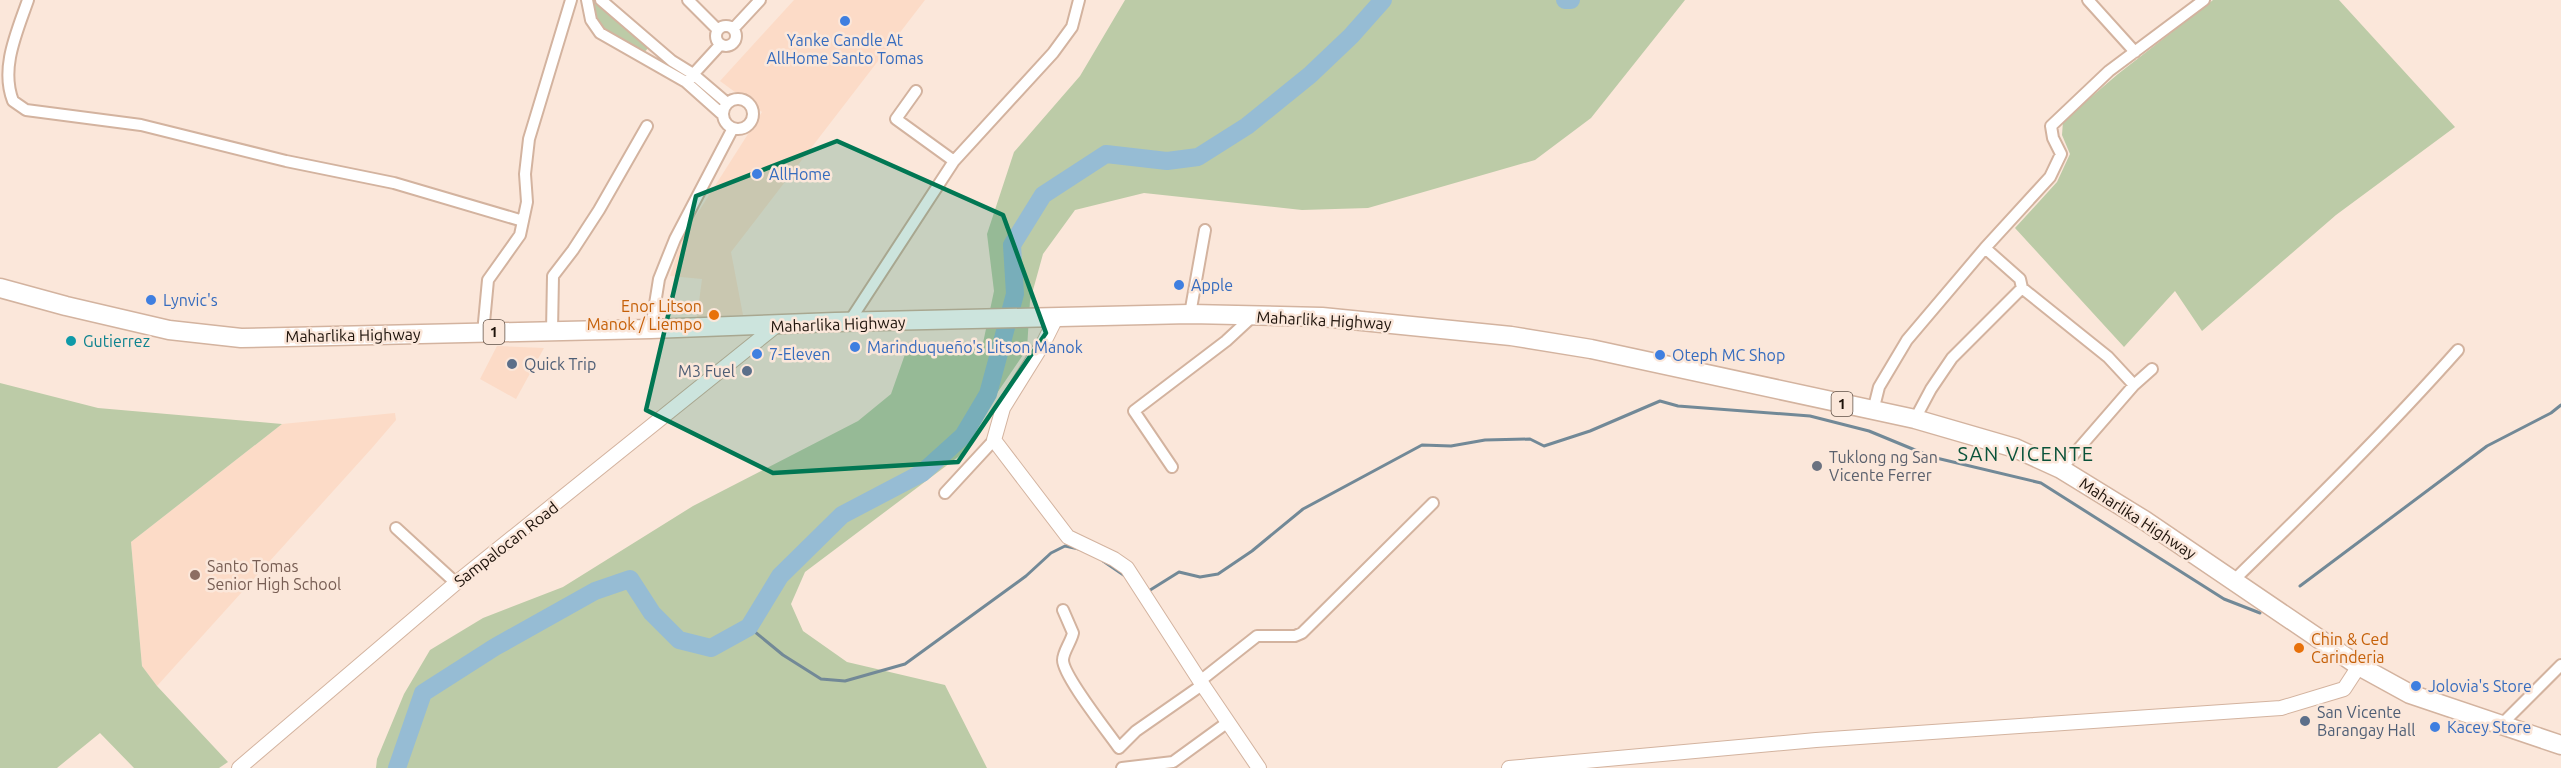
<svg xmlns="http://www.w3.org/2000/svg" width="2561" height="768" font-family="Ubuntu,sans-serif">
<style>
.built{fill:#fcdbc7}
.green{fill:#bccba7}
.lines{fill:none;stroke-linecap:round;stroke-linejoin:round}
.stream{stroke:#728997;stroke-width:3}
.river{stroke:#96bcd4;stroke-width:18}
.street-casing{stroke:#d3b39f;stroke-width:14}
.secondary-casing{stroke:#d3b39f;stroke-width:16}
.highway-casing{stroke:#d3b39f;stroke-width:21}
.street{stroke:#fff;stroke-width:10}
.secondary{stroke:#fff;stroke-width:14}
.highway{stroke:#fff;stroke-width:18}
.marked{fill:#017753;fill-opacity:0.2;stroke:#017753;stroke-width:4.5;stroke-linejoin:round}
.shop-dot{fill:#3f7fe0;stroke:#fbe7da;stroke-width:2}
.food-dot{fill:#e8710a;stroke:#fbe7da;stroke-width:2}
.culture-dot{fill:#0f9aa8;stroke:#fbe7da;stroke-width:2}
.service-dot{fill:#5c6f8a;stroke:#fbe7da;stroke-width:2}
.worship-dot{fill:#6b7280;stroke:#fbe7da;stroke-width:2}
.education-dot{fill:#8d6e63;stroke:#fbe7da;stroke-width:2}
.labels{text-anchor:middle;stroke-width:5;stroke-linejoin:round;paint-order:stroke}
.shield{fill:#fbe7da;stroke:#605248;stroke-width:1.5}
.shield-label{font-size:15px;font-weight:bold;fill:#1d120a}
.shop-label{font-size:16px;fill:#366cbe;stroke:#fbe7da;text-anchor:start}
.food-label{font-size:16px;fill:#c56008;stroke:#fbe7da;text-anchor:end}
.street-label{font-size:16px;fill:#1d120a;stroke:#fbe7da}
.culture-label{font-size:16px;fill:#0d838f;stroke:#fbe7da;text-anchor:start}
.service-label{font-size:16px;fill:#4e5e75;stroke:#fbe7da;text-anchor:start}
.worship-label{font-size:16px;fill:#5b616d;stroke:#fbe7da;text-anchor:start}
.education-label{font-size:16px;fill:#785e54;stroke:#fbe7da;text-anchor:start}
.quarter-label{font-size:20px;letter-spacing:1.5px;fill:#095239;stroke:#fbe7da}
</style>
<rect width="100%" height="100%" fill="#fbe7da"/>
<path class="built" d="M794,0H925L731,252L743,315L697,317L702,279L670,276L683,236L762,112L720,81Z
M497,346L544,348L516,399L480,379Z
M395,413L396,420L372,448L157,686L142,666L131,542L282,424Z"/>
<path class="green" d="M599,0L649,47L642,55C620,42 591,32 593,1Z
M1125,0H1685L1591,118L1535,160L1368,208L1302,210L1144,193L1075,210L1043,254L1030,301L1027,349L993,399L962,454L805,572L791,604L803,631L847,662L945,685L987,768H376L377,759L404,694L430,650L483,618L563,587L693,506L858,421L891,394L909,343H983L994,291L987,234L1014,152L1080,76Z
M2213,0H2339L2455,127L2336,215L2202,331L2175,291L2124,347L2015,228L2057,182L2070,154L2062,135L2063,121L2118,74Z
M0,383L98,408L282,424L131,542L142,666L157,686L228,762L219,768H134L100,733L57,768H0Z"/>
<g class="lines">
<path class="stream" d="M1103,561L1125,576
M2300,586L2487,446L2551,413L2561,405
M1147,592L1179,572L1200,577L1218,574L1252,551L1303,509L1422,445L1451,446L1485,440L1530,439L1544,446L1590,431L1660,401L1678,406L1810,416L1869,431L1932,457L2041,483L2224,599L2260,613
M749,627L783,655L821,679L845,681L905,664L1026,576L1051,553L1065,546L1079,549"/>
<path class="river" d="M1565,0H1571
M397,768L423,693L495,647L595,591L630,579L652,613L679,640L711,648L749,627L780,576L842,515L922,473L963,436L988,394L1015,294L1012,245L1043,195L1106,154L1167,161L1198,157L1247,126L1310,75L1351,36L1383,0"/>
<g class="street-casing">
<path id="street" d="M28,0C17,32 0,68 13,101L26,110L141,125L286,161L394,183L523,221
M587,0L591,20L600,33L686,82L723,115
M601,0L672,61L693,74L727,103
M688,0L717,29
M2088,0L2135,52
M716 36a10 10 0 1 1 20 0a10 10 0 1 1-20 0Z
M734,28L760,0
M688,80L720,45
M916,91L896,119L954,161
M723 114a15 15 0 1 1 30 0a15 15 0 1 1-30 0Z
M1985,248L2020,279L2022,288L2108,357L2134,385L2061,469
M1190,314L1205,230
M849,322L954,161L1053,53L1072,27L1079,0
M651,329L659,279L675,239L733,128
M552,331L553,276L573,250L599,210L647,126
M483,333L488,280L520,235L527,202L525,174L529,139L571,0
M2134,385L2152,369
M1873,411L1879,387L1907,340L1985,248L2050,177L2061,154L2053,138L2051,126L2109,71L2204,0
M1915,419L1931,389L1952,358L2022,288
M1172,467L1134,411L1226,341L1253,316
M945,493L994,440
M396,528L456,583
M2233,581C2310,506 2386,431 2458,350
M1063,610L1073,633C1071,642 1063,652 1063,660C1063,676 1108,732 1119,748L1136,731L1202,685
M1200,681L1257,636H1295L1302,633L1433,503
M2500,726L2561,665
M1122,768L1173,762L1228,722"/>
</g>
<g class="secondary-casing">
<path id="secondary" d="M1056,318L1044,342L1003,408L994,440L1068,537L1114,559L1127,568L1200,681L1259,768
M239,768L456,583L777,325
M1509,768L1816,740L2281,708L2344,689L2359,666"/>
</g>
<g class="highway-casing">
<path id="highway" d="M0,288L66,306L169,330L241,338L651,329L835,322L1190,314L1322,317L1511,336L1591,349L1915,419L2015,448L2061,469L2144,520L2359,666L2410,694L2561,745"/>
</g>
<use href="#street" class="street"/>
<use href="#secondary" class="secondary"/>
<use href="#highway" class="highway"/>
</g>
<path class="marked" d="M837,141L1003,215L1046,333L958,462L773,473L646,410L696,196Z"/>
<g class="shop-dot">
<circle cx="845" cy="21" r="6"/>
<circle cx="757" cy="174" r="6"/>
<circle cx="1179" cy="285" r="6"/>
<circle cx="151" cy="300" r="6"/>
<circle cx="855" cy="347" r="6"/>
<circle cx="757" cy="354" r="6"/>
<circle cx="1660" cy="355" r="6"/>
<circle cx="2416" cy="686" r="6"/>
<circle cx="2435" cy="727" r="6"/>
</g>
<g class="food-dot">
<circle cx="714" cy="315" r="6"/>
<circle cx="2299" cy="648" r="6"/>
</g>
<circle class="culture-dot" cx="71" cy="341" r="6"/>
<g class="service-dot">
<circle cx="512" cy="364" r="6"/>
<circle cx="747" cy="371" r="6"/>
<circle cx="2305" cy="721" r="6"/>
</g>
<circle class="worship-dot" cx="1817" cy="466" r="6"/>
<circle class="education-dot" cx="195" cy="575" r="6"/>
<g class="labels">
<g class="shield">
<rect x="483.5" y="320" width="21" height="24" rx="4.5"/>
<rect x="1831.5" y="392" width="21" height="24" rx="4.5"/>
</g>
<g class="shield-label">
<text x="494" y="337">1</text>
<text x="1842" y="409">1</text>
</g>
<g class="shop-label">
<text x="845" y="46" text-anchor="middle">Yanke Candle At<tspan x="845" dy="18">AllHome Santo Tomas</tspan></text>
<text x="769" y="180">AllHome</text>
<text x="1191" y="291">Apple</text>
<text x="163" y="306">Lynvic's</text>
<text x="867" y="353">Marinduqueño's Litson Manok</text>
<text x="769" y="360">7-Eleven</text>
<text x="1672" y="361">Oteph MC Shop</text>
<text x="2428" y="692">Jolovia's Store</text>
<text x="2447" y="733">Kacey Store</text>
</g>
<g class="food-label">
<text x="702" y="312">Enor Litson<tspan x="702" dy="18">Manok / Liempo</tspan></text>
<text x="2311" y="645" text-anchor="start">Chin &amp; Ced<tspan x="2311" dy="18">Carinderia</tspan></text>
</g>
<g class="street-label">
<text transform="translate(1324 320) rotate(3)" y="6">Maharlika Highway</text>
<text transform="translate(838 324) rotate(-2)" y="6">Maharlika Highway</text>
<text transform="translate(353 335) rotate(-1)" y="6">Maharlika Highway</text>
<text transform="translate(2138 518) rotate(33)" y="6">Maharlika Highway</text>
<text transform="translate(506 544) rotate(-38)" y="6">Sampalocan Road</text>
</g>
<g class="culture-label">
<text x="83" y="347">Gutierrez</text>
</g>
<g class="service-label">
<text x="524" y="370">Quick Trip</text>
<text x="735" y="377" text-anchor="end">M3 Fuel</text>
<text x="2317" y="718">San Vicente<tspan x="2317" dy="18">Barangay Hall</tspan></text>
</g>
<g class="worship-label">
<text x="1829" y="463">Tuklong ng San<tspan x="1829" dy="18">Vicente Ferrer</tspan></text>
</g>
<g class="education-label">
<text x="207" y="572">Santo Tomas<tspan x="207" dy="18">Senior High School</tspan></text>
</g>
<g class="quarter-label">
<text x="2026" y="461">SAN VICENTE</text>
</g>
</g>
</svg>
